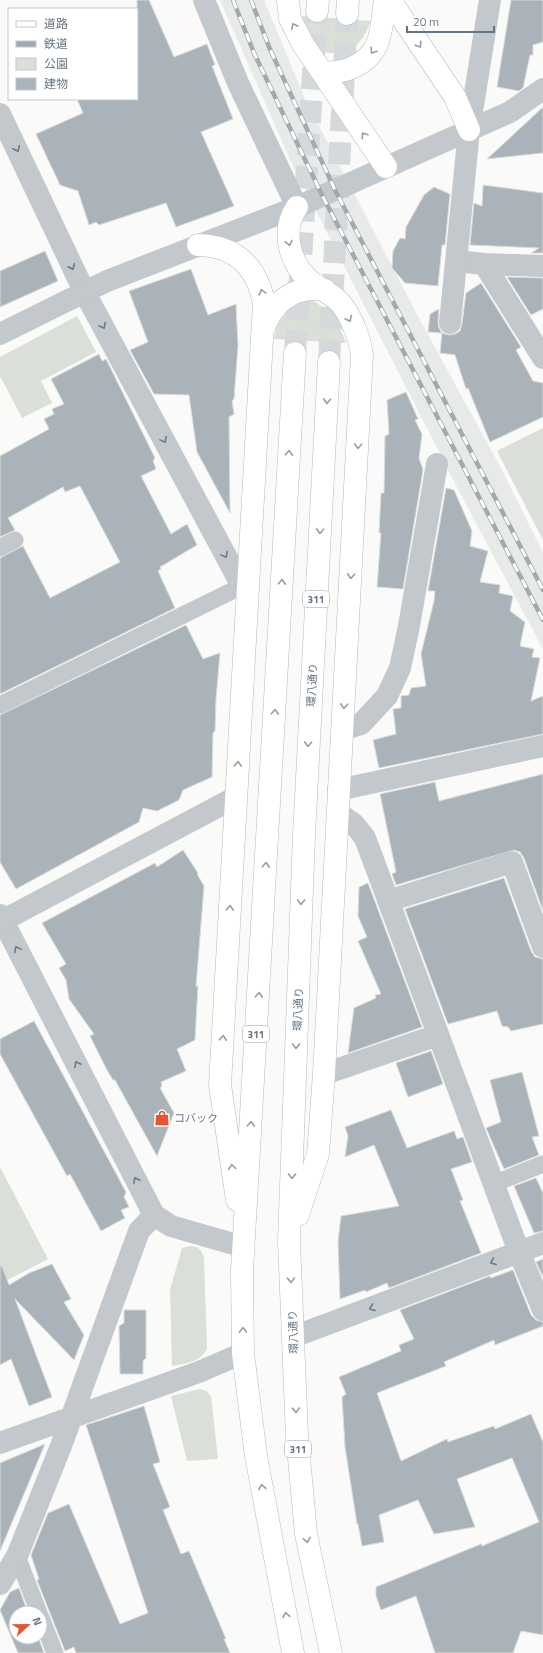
<svg xmlns="http://www.w3.org/2000/svg" width="543" height="1653" font-family="'Titillium Web','Noto Sans JP',sans-serif">
<style>
.built{fill:#e8e9e9}
.green{fill:#dadfd7}
.building{fill:#aab3b9;stroke:#dcdcda}
.lines{fill:none;stroke-linecap:round;stroke-linejoin:round}
.primary-tunnel{stroke:#d5d9db;stroke-width:22;stroke-dasharray:22 11;stroke-linecap:butt}
.primary-casing{stroke:#b5babe;stroke-width:23}
.service{stroke:#c3c8cc;stroke-width:17}
.minor{stroke:#c3c8cc;stroke-width:22}
.tertiary{stroke:#c3c8cc;stroke-width:22}
.primary{stroke:#fff;stroke-width:22}
.rail-casing{stroke:#a2aab0;stroke-width:4.5}
.rail{stroke:#fff;stroke-width:3;stroke-dasharray:9;stroke-linecap:butt}
.oneway{stroke:#939fa8}
.oneway2{stroke:#6a7a87}
.labels{text-anchor:middle;stroke-width:4;stroke-linejoin:round;paint-order:stroke}
.shield{fill:#fff;stroke:#939fa8;stroke-width:1}
.shield-label{font-size:10px;font-weight:bold;fill:#657683}
.street-label{font-size:11px;fill:#657683;stroke:#fff}
.poi-label{font-size:11px;fill:#657683;stroke:#fff;text-anchor:start}
</style>
<rect width="100%" height="100%" fill="#fafaf8"/>
<path class="built" d="M220,0H264L305,99L321,130L421,322L501,468L543,553V649L459,491L291,162Z"/>
<path class="green" d="M302,16L371,21C362,44 351,57 324,52L308,34Z
M312,300C331,312 339,322 346,343L274,339C279,311 287,308 312,300Z
M77,316L96,352L41,381L52,403L22,418L0,376V357Z
M543,428V540L497,451Z
M0,1167L48,1259L0,1284Z
M190,1246C198,1246 202,1250 204,1258L207,1348C202,1362 184,1364 172,1366L170,1290L182,1248Z
M200,1389L206,1391L211,1396L218,1459L187,1461L171,1396Z"/>
<path class="building" d="M137,0H149L174,57L207,44L215,65L212,66L233,119L201,132L234,206L176,227L166,203L99,225L96,222L89,225L78,191L60,185L36,134L83,113L77,99H137Z
M511,0H543V42L533,45V55H530L523,88L519,91L497,87Z
M543,107V153L487,159Z
M483,185L543,193V253H531L539,248L470,245L474,203L482,206Z
M434,187L450,194L445,245H442L438,286L405,283L392,268L393,251L400,238L405,239L406,227L424,195Z
M45,251L58,281L0,307V271Z
M191,269L208,315L236,304L238,346L234,399L232,401L234,414L229,417L230,513L197,452L189,395L154,394L130,350L148,342L129,291Z
M507,277L543,278V309L531,315Z
M481,283L521,347L516,350L533,381L543,383V417L490,442L468,388L466,389L455,355L440,353L442,333L428,332L430,314L439,309L438,322L439,328L442,333L449,335L455,334L460,331L462,324L466,293Z
M99,354L102,361L106,359L155,458L153,461L156,469L141,476L171,534L187,524L197,545L160,567L161,569L158,571L175,608L0,694V558L23,546L50,598L120,562L80,486L65,492L63,487L8,518L15,530L0,537V456L49,429L44,419L54,414L52,409L64,404L51,379Z
M406,392L418,419L415,420L422,434L419,458L423,470L403,589L377,587L381,533H379L381,493H384L385,436L389,434L387,400Z
M446,488L454,490L472,531L470,546L488,551L480,582L500,585L499,593L513,596L510,611L525,622L520,646L534,649L532,657L540,658L531,701L543,696V734L379,768L373,740L396,734L393,709L401,708V696L409,695L411,688L426,686L421,654L434,601L435,591H428Z
M186,625L203,659L220,653L216,699L215,731L213,733L212,777L183,790L179,800L157,811L143,808L139,822L16,889L0,862V715Z
M543,774V911L524,858L520,852L514,850L396,885L392,874L396,872L380,794L435,782L439,801Z
M183,850L198,873L197,874L204,886L196,987L198,986L195,1040L177,1049L186,1071L161,1082L162,1086L160,1088L174,1113L157,1156L115,1080H113L107,1070L90,1036L94,1034L69,999L66,980L59,968L66,964L42,923L155,863L157,867Z
M504,878L531,951L535,957L543,959V1024L511,1031L508,1027L502,1026L497,1011L448,1024L405,909Z
M368,883L422,1027L348,1053L354,1008L376,998L375,995L381,994L358,941L367,937L358,916L359,887Z
M34,1021L126,1192L124,1197L129,1207L121,1210L125,1218L101,1231L70,1174L67,1176L0,1054V1039Z
M431,1051L443,1084L408,1097L396,1063Z
M522,1072L539,1136L532,1137L539,1155L504,1169L486,1128L501,1122L490,1080Z
M391,1110L407,1148L454,1131L457,1139L463,1137L472,1162L451,1169L463,1200L460,1201L481,1253L389,1288L387,1283L366,1292L365,1290L340,1299L338,1242L341,1216L399,1206L374,1145L345,1157L348,1136L345,1127Z
M536,1178L543,1193V1231L534,1233L514,1186Z
M543,1259V1277L536,1262Z
M52,1264L71,1299L64,1302L84,1335L74,1360L15,1299L52,1397L29,1406L11,1359L0,1365V1267L2,1266L9,1285L29,1273Z
M513,1270L531,1315L536,1320L543,1322V1326L495,1345L494,1340L444,1362L446,1366L377,1393L401,1461L447,1439L448,1442L494,1426L495,1429L531,1414L543,1442V1635L521,1631L513,1653H435L416,1596L381,1610L376,1596V1587L481,1544L482,1546L539,1522L512,1458L457,1479L475,1527L434,1534L418,1500L379,1515L384,1542L362,1546L358,1524H357L345,1447L342,1397L346,1394L339,1377L401,1351L399,1345L414,1339L400,1310L490,1276L491,1278Z
M124,1310H146V1358L143,1361V1374H120L119,1326L124,1323Z
M144,1406L160,1462L153,1464L170,1507L163,1510L181,1554L189,1551L226,1639H224L230,1653H76L74,1647L65,1651L37,1580L39,1579L31,1555L48,1513L69,1504L120,1624L148,1613L86,1425Z
M45,1444L0,1551V1463Z
M19,1588L28,1613H16V1637H38L44,1653H18L0,1610L10,1592Z"/>
<g class="lines">
<path class="primary-tunnel" d="M295,353L317,11
M329,362L347,14"/>
<g class="primary-casing">
<path id="primary" d="M288,0L290,19L303,44L386,167
M390,0L455,97L469,130
M317,11L318,0
M347,14L348,0
M323,73C332,72 343,72 351,68C383,55 381,29 385,0
M297,207C281,230 289,263 310,281C320,290 333,293 342,305C352,318 360,339 362,355L324,1074L318,1154L298,1215
M198,245C236,246 257,267 264,303L220,1085L237,1200
M264,327C275,300 295,285 325,290
M329,362L304,835L289,1241L297,1436L306,1534L331,1653
M293,1653L256,1456L243,1353L242,1271L295,353"/>
</g>
<path class="service" d="M0,548L15,540
M0,705L242,586
M493,1184L543,1164
M17,1556L39,1613
M40,1615L55,1653"/>
<path class="minor" d="M204,0L238,83L297,207
M0,114L84,291L242,586L247,587
M457,261L484,264L543,266
M484,264L543,358
M342,730L361,724L387,696L400,668L409,626L437,464
M338,790L543,746
M338,813L354,824L365,838L519,1252L543,1310
M388,901L512,862L543,947
M0,915L154,1215L171,1226L244,1247
M324,1074L438,1035
M293,1337L543,1243
M0,1443L199,1372L243,1353
M0,1584L17,1556L61,1446L139,1231L154,1215"/>
<path class="tertiary" d="M450,323L469,130L490,0
M0,334L107,281L297,207L510,112L543,89
M0,922L236,797"/>
<use href="#primary" class="primary"/>
<g class="rail-casing">
<path id="rail" d="M233,0L254,53L322,195L543,620
M251,0L269,47L335,190L543,590"/>
</g>
<use href="#rail" class="rail"/>
</g>
<defs><path id="oneway-chevron" d="M-2-3.5L2.5 0L-2 3.5" fill="none" stroke-width="1.6" stroke-linecap="round" stroke-linejoin="round"/></defs>
<g class="oneway">
<use href="#oneway-chevron" transform="translate(294 26) rotate(-116)"/>
<use href="#oneway-chevron" transform="translate(419 45) rotate(57)"/>
<use href="#oneway-chevron" transform="translate(373 51) rotate(124)"/>
<use href="#oneway-chevron" transform="translate(364 135) rotate(-124)"/>
<use href="#oneway-chevron" transform="translate(289 243) rotate(79)"/>
<use href="#oneway-chevron" transform="translate(262 292) rotate(-105)"/>
<use href="#oneway-chevron" transform="translate(349 319) rotate(63)"/>
<use href="#oneway-chevron" transform="translate(327 401) rotate(93)"/>
<use href="#oneway-chevron" transform="translate(358 446) rotate(93)"/>
<use href="#oneway-chevron" transform="translate(289 453) rotate(-87)"/>
<use href="#oneway-chevron" transform="translate(320 531) rotate(93)"/>
<use href="#oneway-chevron" transform="translate(351 576) rotate(93)"/>
<use href="#oneway-chevron" transform="translate(282 582) rotate(-87)"/>
<use href="#oneway-chevron" transform="translate(344 706) rotate(93)"/>
<use href="#oneway-chevron" transform="translate(275 712) rotate(-87)"/>
<use href="#oneway-chevron" transform="translate(308 744) rotate(93)"/>
<use href="#oneway-chevron" transform="translate(238 764) rotate(-87)"/>
<use href="#oneway-chevron" transform="translate(266 865) rotate(-87)"/>
<use href="#oneway-chevron" transform="translate(301 902) rotate(92)"/>
<use href="#oneway-chevron" transform="translate(230 908) rotate(-87)"/>
<use href="#oneway-chevron" transform="translate(259 995) rotate(-87)"/>
<use href="#oneway-chevron" transform="translate(223 1038) rotate(-87)"/>
<use href="#oneway-chevron" transform="translate(296 1046) rotate(92)"/>
<use href="#oneway-chevron" transform="translate(251 1124) rotate(-87)"/>
<use href="#oneway-chevron" transform="translate(232 1167) rotate(-98)"/>
<use href="#oneway-chevron" transform="translate(292 1176) rotate(92)"/>
<use href="#oneway-chevron" transform="translate(291 1280) rotate(88)"/>
<use href="#oneway-chevron" transform="translate(243 1330) rotate(-91)"/>
<use href="#oneway-chevron" transform="translate(296 1410) rotate(88)"/>
<use href="#oneway-chevron" transform="translate(262 1487) rotate(-100)"/>
<use href="#oneway-chevron" transform="translate(307 1540) rotate(79)"/>
<use href="#oneway-chevron" transform="translate(286 1615) rotate(-101)"/>
</g>
<g class="oneway2">
<use href="#oneway-chevron" transform="translate(17 149) rotate(65)"/>
<use href="#oneway-chevron" transform="translate(72 267) rotate(65)"/>
<use href="#oneway-chevron" transform="translate(103 326) rotate(62)"/>
<use href="#oneway-chevron" transform="translate(164 440) rotate(62)"/>
<use href="#oneway-chevron" transform="translate(225 555) rotate(62)"/>
<use href="#oneway-chevron" transform="translate(17 949) rotate(-118)"/>
<use href="#oneway-chevron" transform="translate(77 1064) rotate(-117)"/>
<use href="#oneway-chevron" transform="translate(136 1180) rotate(-117)"/>
<use href="#oneway-chevron" transform="translate(493 1262) rotate(159)"/>
<use href="#oneway-chevron" transform="translate(372 1308) rotate(159)"/>
</g>
<defs>
<g id="shop-bare" transform="scale(1.2)"><path d="M-5-2.5h2.3a2.7 3.5 0 0 1 5.4 0H5L5.5 6h-11ZM-1.5-2.5h3a1.5 2.3 0 0 0-3 0Z" fill="#e4572e" stroke="#fff" stroke-width="2.5" paint-order="stroke"/></g>
</defs>
<g fill-rule="evenodd">
<use href="#shop-bare" x="162" y="1118"/>
</g>
<g class="labels">
<g class="shield">
<rect x="303" y="591" width="26" height="16" rx="3"/>
<rect x="243" y="1026" width="26" height="16" rx="3"/>
<rect x="285" y="1441" width="26" height="16" rx="3"/>
</g>
<g class="shield-label">
<text x="316" y="603">311</text>
<text x="256" y="1038">311</text>
<text x="298" y="1453">311</text>
</g>
<g class="street-label">
<text transform="translate(312 685) rotate(-87)" y="4">環八通り</text>
<text transform="translate(298 1009) rotate(-88)" y="4">環八通り</text>
<text transform="translate(293 1332) rotate(-92)" y="4">環八通り</text>
</g>
<g class="poi-label">
<text x="174" y="1122">コバック</text>
</g>
</g>
<rect x="8" y="8" width="130" height="92" fill="#ffffff" stroke="#c1c8cd"/>
<rect x="16" y="21" width="20" height="6" fill="#ffffff" stroke="#c1c8cd"/>
<text x="44" y="28" font-size="12" fill="#657683">道路</text>
<rect x="16" y="41" width="20" height="6" fill="#a2aab0" stroke="#c1c8cd"/>
<text x="44" y="48" font-size="12" fill="#657683">鉄道</text>
<rect x="16" y="58" width="20" height="12" fill="#dadfd7" stroke="#c1c8cd"/>
<text x="44" y="68" font-size="12" fill="#657683">公園</text>
<rect x="16" y="78" width="20" height="12" fill="#aab3b9" stroke="#c1c8cd"/>
<text x="44" y="88" font-size="12" fill="#657683">建物</text>
<g transform="translate(28 1625) rotate(68)"><circle r="19" fill="#ffffff" stroke="#c1c8cd"/>
<path d="M0-3L7 15L0 10L-7 15Z" fill="#e4572e"/>
<text y="-6" font-size="11" font-weight="bold" text-anchor="middle" fill="#657683">N</text>
</g>
<path d="M407 26v6h87v-6" fill="none" stroke="#657683" stroke-width="2"/>
<text x="413" y="26" font-size="12" fill="#657683" stroke="#ffffff" stroke-width="3" paint-order="stroke">20 m</text>
</svg>
